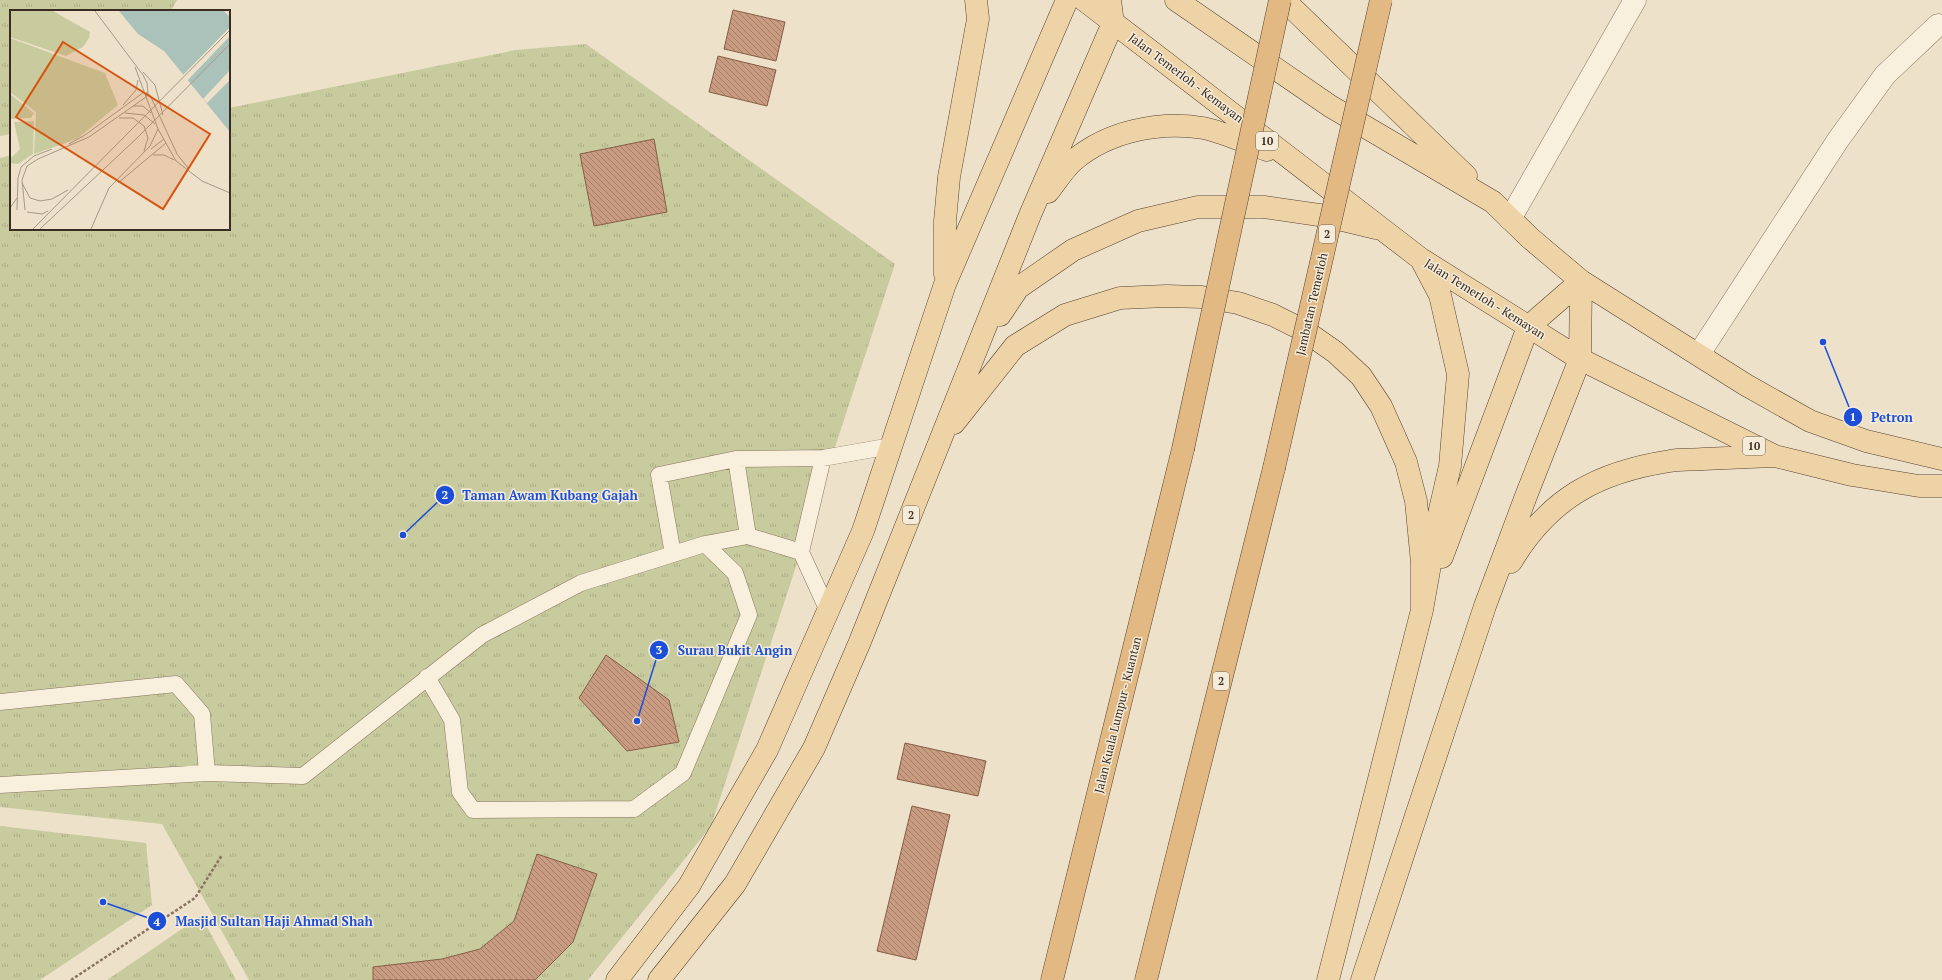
<svg xmlns="http://www.w3.org/2000/svg" width="1942" height="980" font-family="'PT Serif',serif">
<style>
.grass{fill:url(#grass-tufts)}
.building{fill:url(#building-back-hatch);stroke:#875d46}
.lines{fill:none;stroke-linecap:round;stroke-linejoin:round}
.service-casing{stroke:#89735f;stroke-width:17}
.minor-casing{stroke:#89735f;stroke-width:23}
.primary-casing{stroke:#574233;stroke-width:23}
.trunk-casing{stroke:#574233;stroke-width:23}
.path{stroke:#89735f;stroke-width:2.5;stroke-dasharray:3 2;stroke-linecap:butt}
.service{stroke:#f8efdd;stroke-width:16}
.minor{stroke:#f8efdd;stroke-width:22}
.primary{stroke:#edd3a5;stroke-width:22}
.trunk{stroke:#e2b883;stroke-width:22}
.trunk-bridge-casing{stroke:#574233;stroke-width:23;stroke-linecap:butt}
.trunk-bridge{stroke:#e2b883;stroke-width:22}
.labels{text-anchor:middle;stroke-width:3;stroke-linejoin:round;paint-order:stroke}
.shield{fill:#f4ebd9;stroke:#726559;stroke-width:1}
.shield-label{font-size:11px;font-weight:bold;fill:#3a2c22}
.street-label{font-size:12px;fill:#3a2c22;stroke:#f4ebd9}
.inset-road{fill:none;stroke:#a59987;stroke-width:1}
.view{fill:#d7540e;fill-opacity:0.15;stroke:#d7540e;stroke-width:2}
.inset-edge{fill:none;stroke:#3a2c22;stroke-width:2}
.leader{fill:none;stroke:#1d4ed8;stroke-width:1.5}
.callout-dot{fill:#1d4ed8;stroke:#f4ebd9;stroke-width:1.5}
.mark-label{font-size:12px;text-anchor:middle;font-weight:bold;fill:#fff}
.callout-label{font-size:13px;text-anchor:middle;font-weight:bold;fill:#1d4ed8;stroke:#f4ebd9;stroke-width:3;stroke-linejoin:round;paint-order:stroke}
</style>
<defs>
<pattern id="grass-tufts" width="24" height="20" patternUnits="userSpaceOnUse"><rect width="24" height="20" fill="#c8cb9e"/><path d="M3 7l-1-3M5 7V3M7 7l1-3M15 17l-1-3M17 17v-4M19 17l1-3" fill="none" stroke="#adae88"/></pattern>
<pattern id="building-back-hatch" width="6" height="6" patternUnits="userSpaceOnUse"><rect width="6" height="6" fill="#c99c82"/><path d="M-1 5l2 2M0 0l6 6M5-1l2 2" fill="none" stroke="#a47f6a"/></pattern>
</defs>
<rect width="100%" height="100%" fill="#ede1ca"/>
<path class="grass" d="M0,0H177L171,11H11V134L0,136Z
M586,44L895,264L711,826L588,980H249L162,824L0,807V158L11,155V229H229V108L516,50Z
M0,826L146,843L152,905L40,980H0Z
M201,916L236,980H107Z"/>
<path class="building" d="M733,10L785,22L776,61L724,49Z
M718,56L776,70L767,106L709,92Z
M654,139L667,212L594,226L580,154Z
M606,655L669,700L679,742L627,751L579,698Z
M905,743L986,761L978,796L897,779Z
M912,806L950,815L916,960L877,951Z
M537,854L597,874L573,942L535,980H373V967L442,959L480,949L514,921Z"/>
<g class="lines">
<g class="service-casing">
<path id="service" d="M823,458L801,552L828,611
M736,459L748,536
M673,554L659,475L736,459L823,458L891,446
M427,677L452,720L460,792L473,810L634,809L683,773L749,615L735,573L705,544
M0,702L176,684L202,714L207,773
M0,785L207,773L303,776L482,635L581,583L705,544L748,536L801,552"/>
</g>
<g class="minor-casing">
<path id="minor" d="M1510,219L1635,0
M1699,354L1838,140L1885,75L1938,25"/>
</g>
<g class="primary-casing">
<path id="primary" d="M1084,0L1421,259L1580,359L1775,456L1852,475L1919,486H1942
M1176,0L1330,106L1493,202L1530,238L1581,281L1746,385L1810,421L1866,441L1942,459
M1284,0L1466,176
M1048,192C1056,182 1064,169 1073,161C1108,131 1159,121 1203,128C1220,131 1249,144 1267,150
M945,274V221L949,177L978,19L976,0
M1000,315L1018,288L1073,250L1138,221L1198,207H1264L1326,216L1376,228
M954,423L1015,346L1065,315L1120,298L1166,296L1202,297L1238,303L1273,315L1305,331L1335,352L1361,376L1381,406L1406,462L1416,501L1422,563V610
M1442,557L1528,327L1581,281
M1511,562C1549,498 1598,472 1670,461C1680,459 1692,460 1703,459C1727,458 1750,457 1773,456
M617,980L689,886L767,750L863,531L945,284L1067,0
M659,980L735,884L814,748L859,644L1030,215L1113,23L1110,0
M1328,980L1422,610L1439,514L1450,466L1458,374L1440,295L1422,261
M1362,980L1485,606L1526,496L1580,359L1581,281"/>
</g>
<g class="trunk-casing">
<path id="trunk" d="M1052,980L1183,449
M1146,980L1274,468"/>
</g>
<path class="path" d="M71,980L195,898L222,855"/>
<use href="#service" class="service"/>
<use href="#minor" class="minor"/>
<use href="#primary" class="primary"/>
<use href="#trunk" class="trunk"/>
<g class="trunk-bridge-casing">
<path id="trunk-bridge" d="M1183,449L1280,0
M1274,468L1381,0"/>
</g>
<use href="#trunk-bridge" class="trunk-bridge"/>
</g>
<g class="labels">
<g class="shield">
<rect x="1256" y="132" width="22" height="18" rx="3"/>
<rect x="1319" y="225" width="16" height="18" rx="3"/>
<rect x="1743" y="437" width="22" height="18" rx="3"/>
<rect x="903" y="506" width="16" height="18" rx="3"/>
<rect x="1213" y="672" width="16" height="18" rx="3"/>
</g>
<g class="shield-label">
<text x="1267" y="145">10</text>
<text x="1327" y="238">2</text>
<text x="1754" y="450">10</text>
<text x="911" y="519">2</text>
<text x="1221" y="685">2</text>
</g>
<g class="street-label">
<text transform="translate(1186 78) rotate(37)" y="4">Jalan Temerloh - Kemayan</text>
<text transform="translate(1485 299) rotate(32)" y="4">Jalan Temerloh - Kemayan</text>
<text transform="translate(1312 304) rotate(-77)" y="4">Jambatan Temerloh</text>
<text transform="translate(1118 715) rotate(-76)" y="4">Jalan Kuala Lumpur - Kuantan</text>
</g>
</g>
<g transform="translate(10 10)">
<rect width="220" height="220" fill="#ede1ca"/>
<path d="M0,1H43L80,22L79,28L73,37L56,46L0,27ZM0,28L95,63L108,95L67,129L24,144L26,102L0,82ZM0,84L24,103L21,108L1,109ZM24,111L23,144L8,154L0,153V149L10,139L4,112Z" fill="#c8cb9e"/>
<path d="M109,1H214L220,7V122L154,41L128,24Z" fill="#aac2ba"/>
<path d="M220,17V26L176,72L171,67ZM220,60V70L197,93L193,89Z" fill="#ede1ca"/>
<path class="inset-road" d="M125,57L148,119L166,151L192,171L220,183M133,62L145,75L153,105M136,82L140,85L167,144L178,158M113,95L126,80L128,70M123,96H133L141,103M115,103L134,105L145,114M109,108H123L134,116L138,128L134,141M59,134L75,125L134,82M141,139L154,129M143,145H154L164,150M12,173L20,188L30,191L42,189L58,180M108,173L156,133M0,198L7,188M7,200L8,168L11,157L24,146L42,139M15,200L12,170L17,156L28,149L79,127L136,87L138,83L137,73L133,65L85,1M17,202L32,204L38,201M23,219L220,20M30,219L127,128L220,34M81,219L99,178L140,136L148,119"/>
<path class="view" d="M53,32L200,124L153,199L6,107Z"/>
<rect width="220" height="220" class="inset-edge"/>
</g>
<path class="leader" d="M1823 342L1853 417M403 535L445 495M637 721L659 650M103 902L157 921"/>
<g class="callout-dot">
<circle cx="1823" cy="342" r="4"/>
<circle cx="403" cy="535" r="4"/>
<circle cx="637" cy="721" r="4"/>
<circle cx="103" cy="902" r="4"/>
<circle cx="1853" cy="417" r="10"/>
<circle cx="445" cy="495" r="10"/>
<circle cx="659" cy="650" r="10"/>
<circle cx="157" cy="921" r="10"/>
</g>
<g class="mark-label">
<text x="1853" y="421">1</text>
<text x="445" y="499">2</text>
<text x="659" y="654">3</text>
<text x="157" y="926">4</text>
</g>
<g class="callout-label">
<text x="1892" y="422">Petron</text>
<text x="550" y="500">Taman Awam Kubang Gajah</text>
<text x="735" y="655">Surau Bukit Angin</text>
<text x="274" y="926">Masjid Sultan Haji Ahmad Shah</text>
</g>
</svg>
